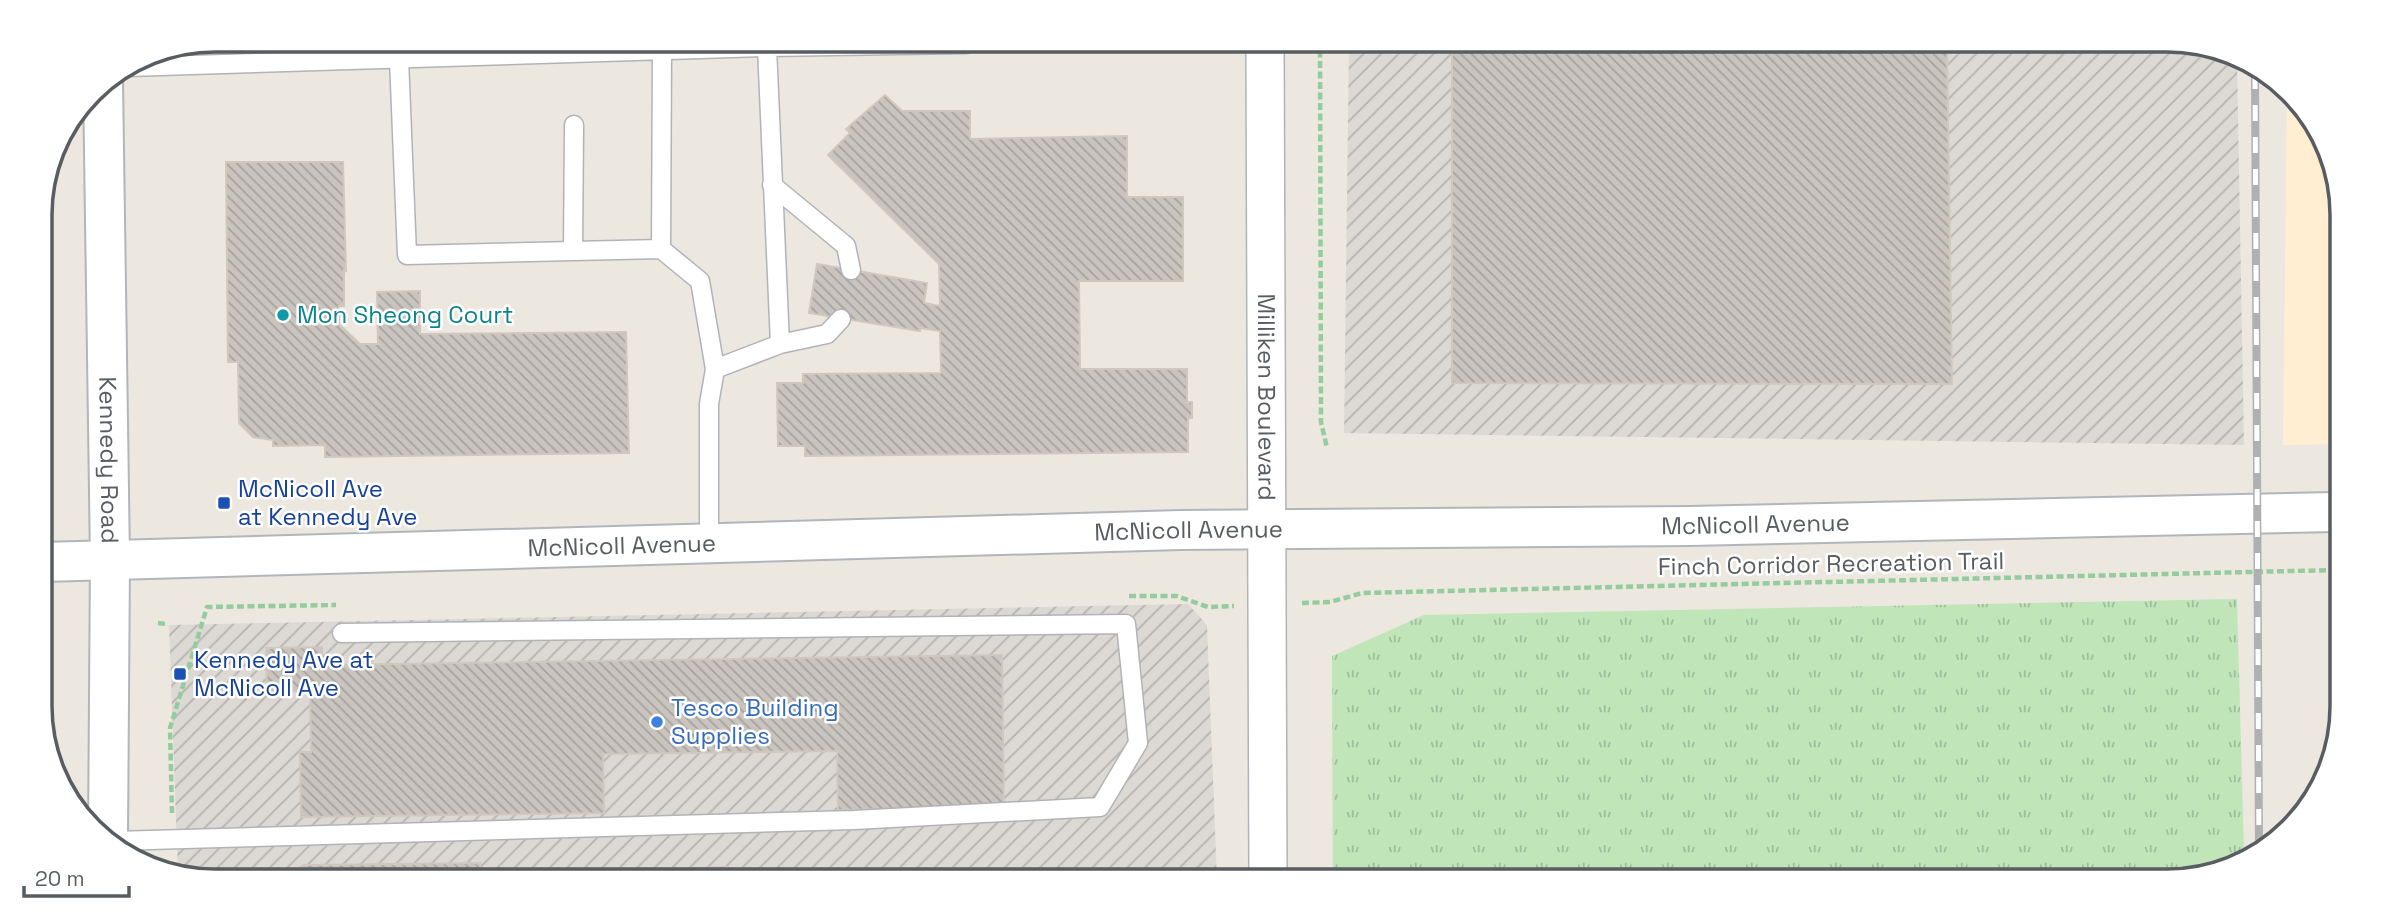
<svg xmlns="http://www.w3.org/2000/svg" width="2382" height="921" font-family="'Space Grotesk',sans-serif">
<style>
.commercial{fill:#ffeed1}
.industrial{fill:url(#industrial-furrows)}
.grass{fill:url(#grass-tufts)}
.building{fill:url(#building-back-hatch);stroke:#d1c8bd;stroke-width:2}
.lines{fill:none;stroke-linecap:round;stroke-linejoin:round}
.service-casing{stroke:#b0b4b8;stroke-width:21}
.minor-casing{stroke:#b0b4b8;stroke-width:40}
.secondary-casing{stroke:#b1b6bb;stroke-width:42}
.path{stroke:#95cc9d;stroke-width:4.5;stroke-dasharray:7 3.5;stroke-linecap:butt}
.service{stroke:#fff;stroke-width:18}
.minor{stroke:#fff;stroke-width:37}
.secondary{stroke:#fff;stroke-width:38}
.rail-casing{stroke:#afb0b1;stroke-width:8}
.rail{stroke:#fff;stroke-width:5;stroke-dasharray:16;stroke-linecap:butt}
.culture-dot{fill:#0f9aa8;stroke:#fff;stroke-width:2.5}
.transit-dot{fill:#1a4fb4;stroke:#fff;stroke-width:2.5}
.shop-dot{fill:#3f7fe0;stroke:#fff;stroke-width:2.5}
.labels{text-anchor:middle;stroke-width:5;stroke-linejoin:round;paint-order:stroke}
.culture-label{font-size:24px;fill:#0d838f;stroke:#fff;text-anchor:start}
.street-label{font-size:24px;fill:#585d61;stroke:#fff}
.transit-label{font-size:24px;fill:#164399;stroke:#fff;text-anchor:start}
.shop-label{font-size:24px;fill:#366cbe;stroke:#fff;text-anchor:start}
.rim{fill:none;stroke:#585d61;stroke-width:3.5}
</style>
<defs>
<pattern id="industrial-furrows" width="10" height="10" patternUnits="userSpaceOnUse" patternTransform="scale(1.75)"><rect width="10" height="10" fill="#dcd9d4"/><path d="M-1 1l2-2M0 10L10 0M9 11l2-2" fill="none" stroke="#b5b3af"/></pattern>
<pattern id="grass-tufts" width="24" height="20" patternUnits="userSpaceOnUse" patternTransform="scale(1.75)"><rect width="24" height="20" fill="#bfe5b9"/><path d="M3 7l-1-3M5 7V3M7 7l1-3M15 17l-1-3M17 17v-4M19 17l1-3" fill="none" stroke="#9ebd9a"/></pattern>
<pattern id="building-back-hatch" width="6" height="6" patternUnits="userSpaceOnUse" patternTransform="scale(1.75)"><rect width="6" height="6" fill="#c9c4be"/><path d="M-1 5l2 2M0 0l6 6M5-1l2 2" fill="none" stroke="#a6a29e"/></pattern>
</defs>
<rect width="100%" height="100%" fill="#ece7df"/>
<path class="commercial" d="M2287,95L2305,109L2340,192L2337,444L2283,445Z"/>
<path class="industrial" d="M1349,40H2166L2223,50L2237,60L2244,445L1344,433Z
M1188,604L1207,625L1217,881H216L178,874L169,625Z"/>
<path class="grass" d="M2237,599L2244,855L2177,880L1333,881L1332,656L1424,615Z"/>
<path class="building" d="M1452,40H2061V54L1947,48L1952,384L1452,383Z
M885,95L902,111H970V139L1127,136V197H1183V281H1079L1080,369H1187V402H1192V418H1188V452L805,456V446H778L777,383H803V374L941,373L940,331L920,328V331L809,313L817,264L927,283L924,303L940,306L939,264L828,155L850,133L846,129Z
M226,162H343L346,271L344,270V306H339V324L360,344H378L377,292L420,291V334L626,332L629,453L325,457V445L273,446V440L253,437L239,423L238,362H228Z
M322,647V665L1002,655L1004,807L838,810L837,751L603,754L604,813L301,817L300,752H311L310,691L267,692L266,648Z
M480,863V881L300,880V867L304,865Z
M728,867V881H607V870Z"/>
<g class="lines">
<g class="service-casing">
<path id="service" d="M399,59L407,255L661,249L700,281L715,369
M128,67L767,47
M772,185L846,246L851,270
M661,249L662,51
M573,251L574,125
M780,344L827,334L841,319
M709,545V404L715,369L780,344L767,47L966,44
M114,841L854,820L1100,807L1138,743L1126,624L342,633"/>
</g>
<g class="minor-casing">
<g id="minor">
<path id="s1" d="M1265,40L1268,881"/>
</g>
</g>
<g class="secondary-casing">
<g id="secondary">
<path id="s2" d="M103,82L110,560L108,837"/>
<path id="s3" d="M43,562L1181,530L1690,526L2336,512"/>
</g>
</g>
<path class="path" d="M1320,40L1321,422L1327,448
M1129,596H1177L1208,607L1234,606
M1302,603L1330,602L1362,593L2335,570
M158,623L166,624
M172,813L170,728L207,607L336,605"/>
<use href="#service" class="service"/>
<use href="#minor" class="minor"/>
<use href="#secondary" class="secondary"/>
<g class="rail-casing">
<path id="rail" d="M2255,73L2259,850"/>
</g>
<use href="#rail" class="rail"/>
</g>
<circle class="culture-dot" cx="283" cy="315" r="7"/>
<g class="transit-dot">
<rect x="217" y="496" width="14" height="14" rx="3.5"/>
<rect x="173" y="667" width="14" height="14" rx="3.5"/>
</g>
<circle class="shop-dot" cx="657" cy="722" r="7"/>
<g class="labels">
<g class="culture-label">
<text x="297" y="323">Mon Sheong Court</text>
</g>
<g class="street-label">
<text dy="8" stroke="none"><textPath href="#s1" startOffset="357">Milliken Boulevard</textPath></text>
<text dy="8" stroke="none"><textPath href="#s2" startOffset="378">Kennedy Road</textPath></text>
<text dy="8" stroke="none"><textPath href="#s3" startOffset="1713">McNicoll Avenue</textPath></text>
<text dy="8" stroke="none"><textPath href="#s3" startOffset="1146">McNicoll Avenue</textPath></text>
<text dy="8" stroke="none"><textPath href="#s3" startOffset="579">McNicoll Avenue</textPath></text>
<text transform="translate(1831 564) rotate(-1)" y="8">Finch Corridor Recreation Trail</text>
</g>
<g class="transit-label">
<text x="238" y="497">McNicoll Ave<tspan x="238" dy="28">at Kennedy Ave</tspan></text>
<text x="194" y="668">Kennedy Ave at<tspan x="194" dy="28">McNicoll Ave</tspan></text>
</g>
<g class="shop-label">
<text x="671" y="716">Tesco Building<tspan x="671" dy="28">Supplies</tspan></text>
</g>
</g>
<path d="M0 0H2382V921H0ZM215 52H2167A163 163 0 0 1 2330 215V706A163 163 0 0 1 2167 869H215A163 163 0 0 1 52 706V215A163 163 0 0 1 215 52Z" fill="#fff" fill-rule="evenodd"/>
<path class="rim" d="M215 52H2167A163 163 0 0 1 2330 215V706A163 163 0 0 1 2167 869H215A163 163 0 0 1 52 706V215A163 163 0 0 1 215 52Z"/>
<path d="M24 886v10h105v-10" fill="none" stroke="#585d61" stroke-width="3.5"/>
<text x="35" y="886" font-size="21" fill="#585d61" stroke="#ffffff" stroke-width="5" paint-order="stroke">20 m</text>
</svg>
